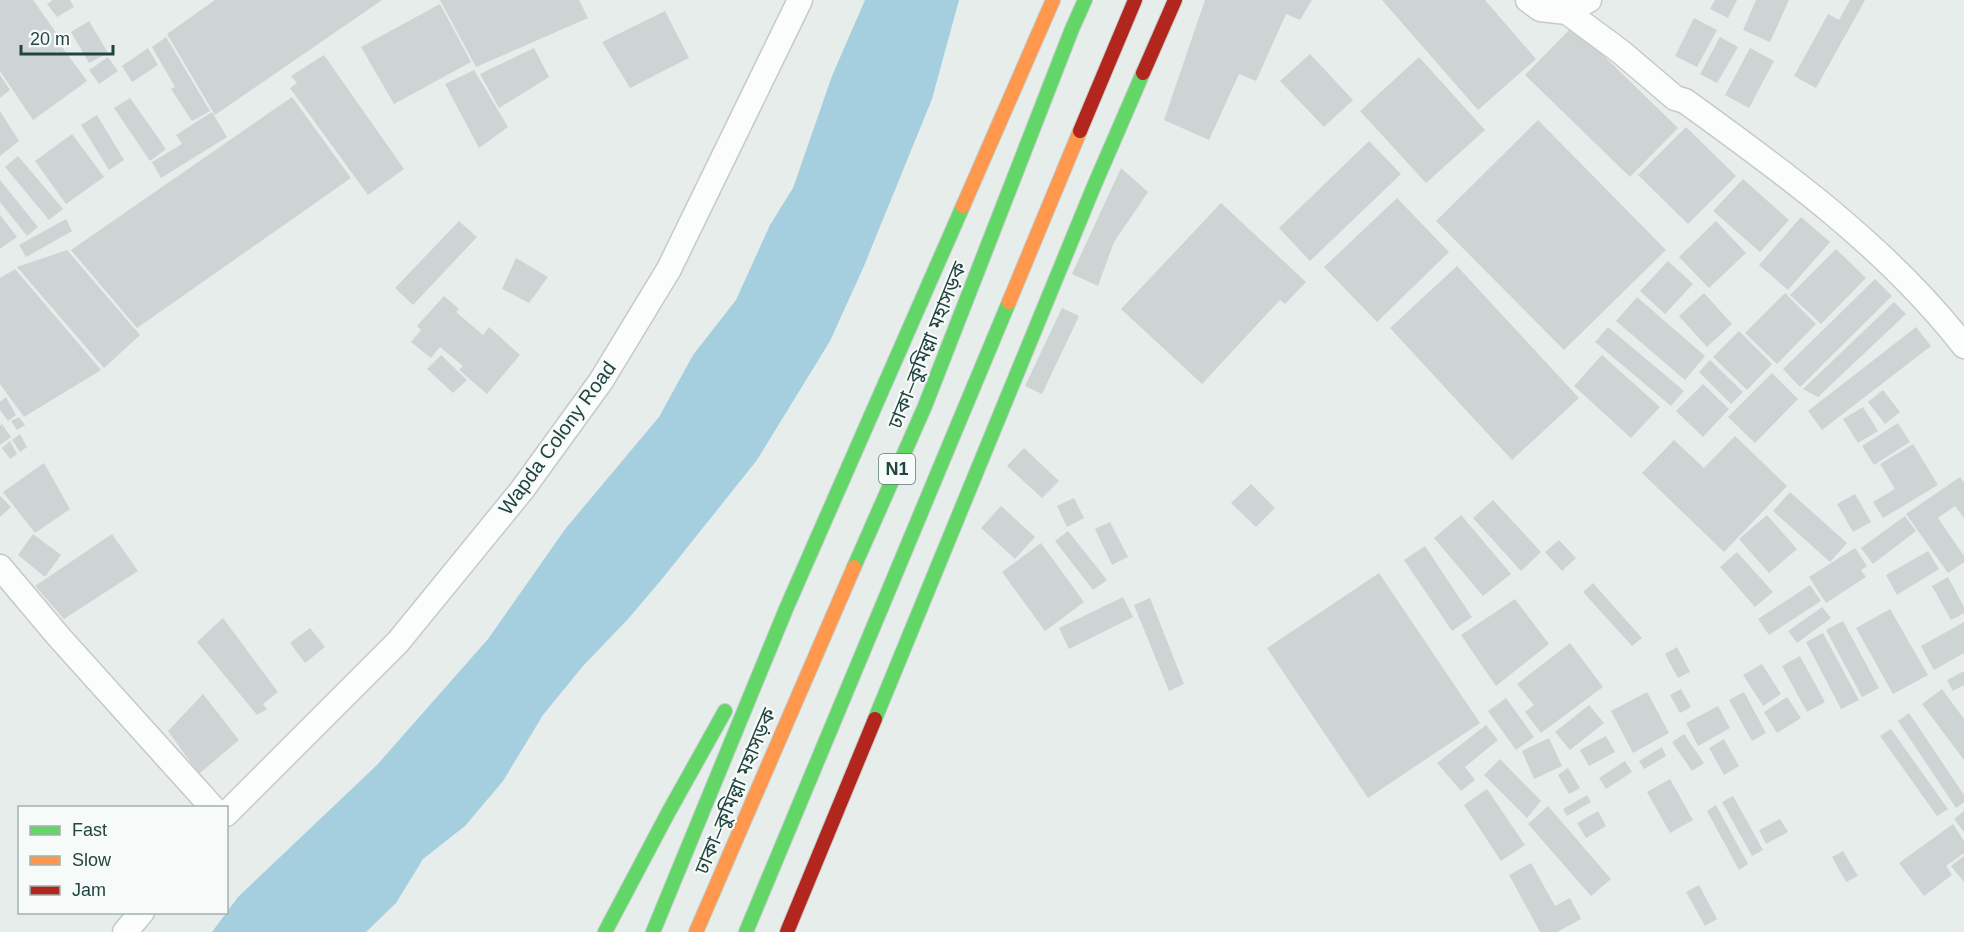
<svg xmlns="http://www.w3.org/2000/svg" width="1964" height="932" font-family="Arial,'Noto Sans Bengali',sans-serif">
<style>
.water{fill:#a5cfde}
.building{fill:#ced4d3}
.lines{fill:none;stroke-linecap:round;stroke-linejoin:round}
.street-casing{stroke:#c4cac8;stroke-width:27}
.fast-casing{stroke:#c2ccca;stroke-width:16}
.slow-casing{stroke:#c2ccca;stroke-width:16}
.jam-casing{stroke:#c2ccca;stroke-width:16}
.street{stroke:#fbfcfc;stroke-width:24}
.fast{stroke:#63d668;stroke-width:14}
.slow{stroke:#ff974d;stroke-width:14}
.jam{stroke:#b3261e;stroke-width:14}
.labels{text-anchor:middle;stroke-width:4.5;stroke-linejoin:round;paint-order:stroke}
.shield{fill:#f6fbf9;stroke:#627b77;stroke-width:1.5}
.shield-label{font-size:18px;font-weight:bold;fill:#22443f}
.street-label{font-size:20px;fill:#22443f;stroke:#f6fbf9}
</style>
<rect width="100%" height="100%" fill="#e7edeb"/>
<path class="water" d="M865,0H959L932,99L864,266L830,341L757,460L662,579L628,619L583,666L543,715L503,781L465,826L423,859L396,903L366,932H212L238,897L377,765L488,639L566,528L659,417L693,355L736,300L770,225L793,188L832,76Z"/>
<path class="building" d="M0,0H33L60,38L57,40L87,81L33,120L0,71Z
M53,0H70L74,7L57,17L47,4Z
M215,0H382L215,115L167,34Z
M440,0H579L588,18L476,67Z
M1205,0H1312L1300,20L1286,14L1256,81L1239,74L1209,140L1164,120Z
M1382,0H1485L1536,59L1478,110Z
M1715,0H1737L1728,18L1710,9Z
M1756,0H1789L1770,42L1743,30Z
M1850,0H1865L1816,88L1794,76L1828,14L1839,20Z
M440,4L471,62L394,104L361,47Z
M665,11L689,58L630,88L602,42Z
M1694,18L1717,30L1697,67L1675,56Z
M89,21L108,53L89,63L71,32Z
M1573,26L1678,128L1630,177L1525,75Z
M166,37L210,111L192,121L171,89L175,87L152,47Z
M1720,37L1738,47L1717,83L1700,74Z
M148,48L158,65L132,82L122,66Z
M534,48L549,77L499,108L480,74Z
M1750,48L1774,61L1749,108L1725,95Z
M1310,54L1353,100L1324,127L1280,81Z
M324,55L404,169L368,195L290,88L297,83L291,76Z
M108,57L118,71L99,84L89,70Z
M1419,57L1485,130L1426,183L1360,111Z
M474,70L508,127L479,148L445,84Z
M0,75L10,90L0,98Z
M292,97L351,178L137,328L71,250Z
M130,98L166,149L150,161L114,108Z
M0,111L19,141L0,156Z
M212,112L227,137L161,178L152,162L182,144L176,135Z
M97,115L124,160L109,170L81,125Z
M1538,120L1666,250L1564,350L1436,221Z
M1686,127L1736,176L1688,224L1638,175Z
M72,134L104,177L66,204L35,161Z
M1369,141L1401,174L1310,261L1279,228Z
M18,156L63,209L49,220L5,167Z
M1121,168L1148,192L1114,242L1098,286L1072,274Z
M1743,179L1789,220L1760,252L1713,211Z
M0,180L38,227L27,236L0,202Z
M1397,198L1449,252L1377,322L1324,267Z
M1221,203L1306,282L1285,304L1280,300L1202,384L1121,309Z
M0,215L17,237L0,249Z
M1801,217L1830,242L1788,290L1759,265Z
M66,219L72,231L26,257L19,245Z
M459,221L477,237L413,305L395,288Z
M1716,221L1746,253L1709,288L1679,257Z
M1836,249L1866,278L1821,324L1790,295Z
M67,250L140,335L104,368L17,267Z
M516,258L548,277L529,303L502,289Z
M1668,261L1693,284L1665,314L1640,291Z
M1457,266L1579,398L1512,460L1390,328Z
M15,269L101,370L24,417L0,384V278Z
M1875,279L1892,296L1800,387L1783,369Z
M1704,293L1732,324L1707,347L1679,316Z
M1785,293L1816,324L1777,364L1745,333Z
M444,296L459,309L456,312L483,335L489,327L520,355L487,394L459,370L463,366L440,347L431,358L411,342L421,330L417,326Z
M1637,297L1705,356L1685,380L1616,321Z
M1894,302L1906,314L1818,397L1803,389Z
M1062,308L1079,316L1042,394L1025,386Z
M1608,327L1684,391L1671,406L1595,342Z
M1916,327L1931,346L1822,430L1808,411Z
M1739,331L1772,364L1747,390L1713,357Z
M441,355L467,380L453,393L427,369Z
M1602,355L1660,407L1631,438L1574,386Z
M1710,360L1743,392L1731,404L1699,372Z
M1772,373L1798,399L1755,443L1728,417Z
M1703,384L1729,409L1703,437L1676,411Z
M1883,390L1900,412L1885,424L1868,402Z
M6,397L16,415L8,421L0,410V402Z
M1863,407L1878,431L1858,443L1843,419Z
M19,417L25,425L17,430L11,421Z
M1898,423L1910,442L1874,465L1862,446Z
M2,424L11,437L0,445V426Z
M20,434L27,447L20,452L12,440Z
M1735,436L1787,486L1724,552L1642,473L1674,440L1704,468Z
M10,441L17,454L10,459L2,448Z
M1913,444L1938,485L1883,518L1873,502L1895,489L1880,464Z
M1024,448L1059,481L1042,498L1007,466Z
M44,463L70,509L35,533L3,492Z
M1960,477L1964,483V518L1955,506L1938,518L1964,556V562L1948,573L1906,514Z
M1251,484L1275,508L1256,527L1231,503Z
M1790,492L1847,543L1830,562L1773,511Z
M1855,494L1871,522L1853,532L1837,504Z
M0,496L11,507L0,517Z
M1074,498L1084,518L1067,527L1057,506Z
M1493,500L1541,552L1521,571L1473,518Z
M1001,506L1035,537L1015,559L981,528Z
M1461,515L1511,574L1483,596L1434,538Z
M1767,515L1797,549L1769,573L1739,539Z
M1905,516L1916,531L1873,564L1861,548Z
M1110,522L1128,557L1112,565L1095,529Z
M1068,531L1107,580L1093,590L1055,541Z
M33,534L61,555L45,577L18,555Z
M112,534L138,571L64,619L35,586Z
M1559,540L1576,558L1562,571L1545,552Z
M1041,543L1084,602L1045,631L1002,572Z
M1425,546L1472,617L1452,631L1404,560Z
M1855,548L1867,566L1861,570L1866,577L1826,603L1809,577Z
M1928,551L1939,569L1897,595L1886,575Z
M1737,552L1773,592L1755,607L1720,567Z
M1379,573L1480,723L1368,798L1267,648Z
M1948,577L1964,607V613L1951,620L1932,586Z
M1593,583L1642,638L1632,646L1583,592Z
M1810,585L1821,601L1769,635L1758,619Z
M1123,597L1133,617L1069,649L1059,628Z
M1150,598L1184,684L1169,691L1134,605Z
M1515,599L1549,644L1496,686L1461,635Z
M1822,607L1831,618L1797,643L1788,631Z
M1890,609L1928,675L1893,694L1856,628Z
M223,618L278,692L263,704L267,709L257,715L197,642Z
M1843,621L1879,688L1862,697L1826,630Z
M1964,622V653L1934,670L1921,646Z
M310,628L325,647L305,663L290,643Z
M1823,633L1859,700L1841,709L1806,642Z
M1570,643L1603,687L1541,733L1525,712L1534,705L1517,684Z
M1677,647L1690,672L1678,678L1665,654Z
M1800,656L1825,702L1807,712L1782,666Z
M1762,664L1781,694L1763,706L1743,675Z
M1964,671V685L1953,691L1947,680Z
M1681,689L1691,707L1680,713L1670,695Z
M1942,689L1964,719V760L1922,704Z
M1647,692L1669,733L1633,753L1611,711Z
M1744,692L1766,733L1752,741L1729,700Z
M203,694L239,740L199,774L168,731Z
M1787,697L1801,718L1777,733L1764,712Z
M1506,698L1534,737L1516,750L1488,711Z
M1589,705L1604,723L1570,750L1555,732Z
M1718,706L1730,728L1698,746L1686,723Z
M1909,713L1964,795V802L1956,808L1898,721Z
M1486,725L1498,740L1465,767L1475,780L1461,791L1437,763Z
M1891,729L1948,809L1937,816L1880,736Z
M1684,734L1704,763L1692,771L1672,742Z
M1606,736L1615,752L1589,766L1580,750Z
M1549,738L1562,766L1534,779L1522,751Z
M1724,739L1739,766L1724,775L1709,748Z
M1662,747L1666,756L1644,769L1639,761Z
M1500,759L1541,801L1527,818L1484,775Z
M1625,761L1632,772L1606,789L1599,778Z
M1568,768L1580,788L1569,794L1558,775Z
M1670,779L1693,820L1670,833L1647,792Z
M1487,789L1525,845L1501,861L1464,805Z
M1587,795L1591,802L1567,816L1563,809Z
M1733,796L1763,850L1752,856L1722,802Z
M1716,805L1748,864L1739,870L1707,811Z
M1548,806L1611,879L1591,896L1528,824Z
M1598,811L1606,826L1586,838L1577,823Z
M1964,811V832L1954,819Z
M1780,819L1788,832L1766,844L1759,830Z
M1953,824L1964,841V853L1946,866L1952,875L1924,896L1899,863Z
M1843,851L1858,876L1846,882L1832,857Z
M1964,856V882L1951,866Z
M1531,863L1555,906L1570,898L1581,919L1557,932H1540L1509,875Z
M1699,885L1717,919L1705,926L1686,892Z"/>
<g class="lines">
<g class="street-casing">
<path id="street" d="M1528,0L1540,9L1567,12L1589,0
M1567,12L1621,52L1675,98L1685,101C1785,173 1888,248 1964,346
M0,567L59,637L213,808
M226,814L398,642L522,490L601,381L669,269L800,0
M125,932L142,912"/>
</g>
<g class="fast-casing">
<path id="fast" d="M854,567L925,406L1072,29L1085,0
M875,719L1094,186L1143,73
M605,932L668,813L725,711
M653,932L786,609L963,206
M746,932L1009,302"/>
</g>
<g class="slow-casing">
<path id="slow" d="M963,206L1053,0
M1009,302L1080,131
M696,932L854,567"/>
</g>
<g class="jam-casing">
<path id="jam" d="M1143,73L1175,0
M1080,131L1135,0
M787,932L875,719"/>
</g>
<use href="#street" class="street"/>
<use href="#fast" class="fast"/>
<use href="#slow" class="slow"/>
<use href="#jam" class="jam"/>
</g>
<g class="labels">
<rect class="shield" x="879" y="454" width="36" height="30" rx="4.5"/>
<g class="shield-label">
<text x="897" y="475">N1</text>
</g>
<g class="street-label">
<text transform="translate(927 345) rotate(-68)" y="7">ঢাকা–কুমিল্লা মহাসড়ক</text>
<text transform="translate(557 438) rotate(-54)" y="7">Wapda Colony Road</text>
<text transform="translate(735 791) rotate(-67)" y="7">ঢাকা–কুমিল্লা মহাসড়ক</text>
</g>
</g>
<rect x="18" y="806" width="210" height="108" fill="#f6fbf9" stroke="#a1b2af" stroke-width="1.5"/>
<rect x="30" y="826" width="30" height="9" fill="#63d668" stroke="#a1b2af" stroke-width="1.5"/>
<text x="72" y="836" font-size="18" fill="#22443f">Fast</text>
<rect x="30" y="856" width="30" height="9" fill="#ff974d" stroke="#a1b2af" stroke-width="1.5"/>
<text x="72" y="866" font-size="18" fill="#22443f">Slow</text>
<rect x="30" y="886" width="30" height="9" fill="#b3261e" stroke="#a1b2af" stroke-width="1.5"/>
<text x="72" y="896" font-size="18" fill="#22443f">Jam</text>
<path d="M21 45v9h92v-9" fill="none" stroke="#22443f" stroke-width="3"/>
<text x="30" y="45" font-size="18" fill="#22443f" stroke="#f6fbf9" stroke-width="4.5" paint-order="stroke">20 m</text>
</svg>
